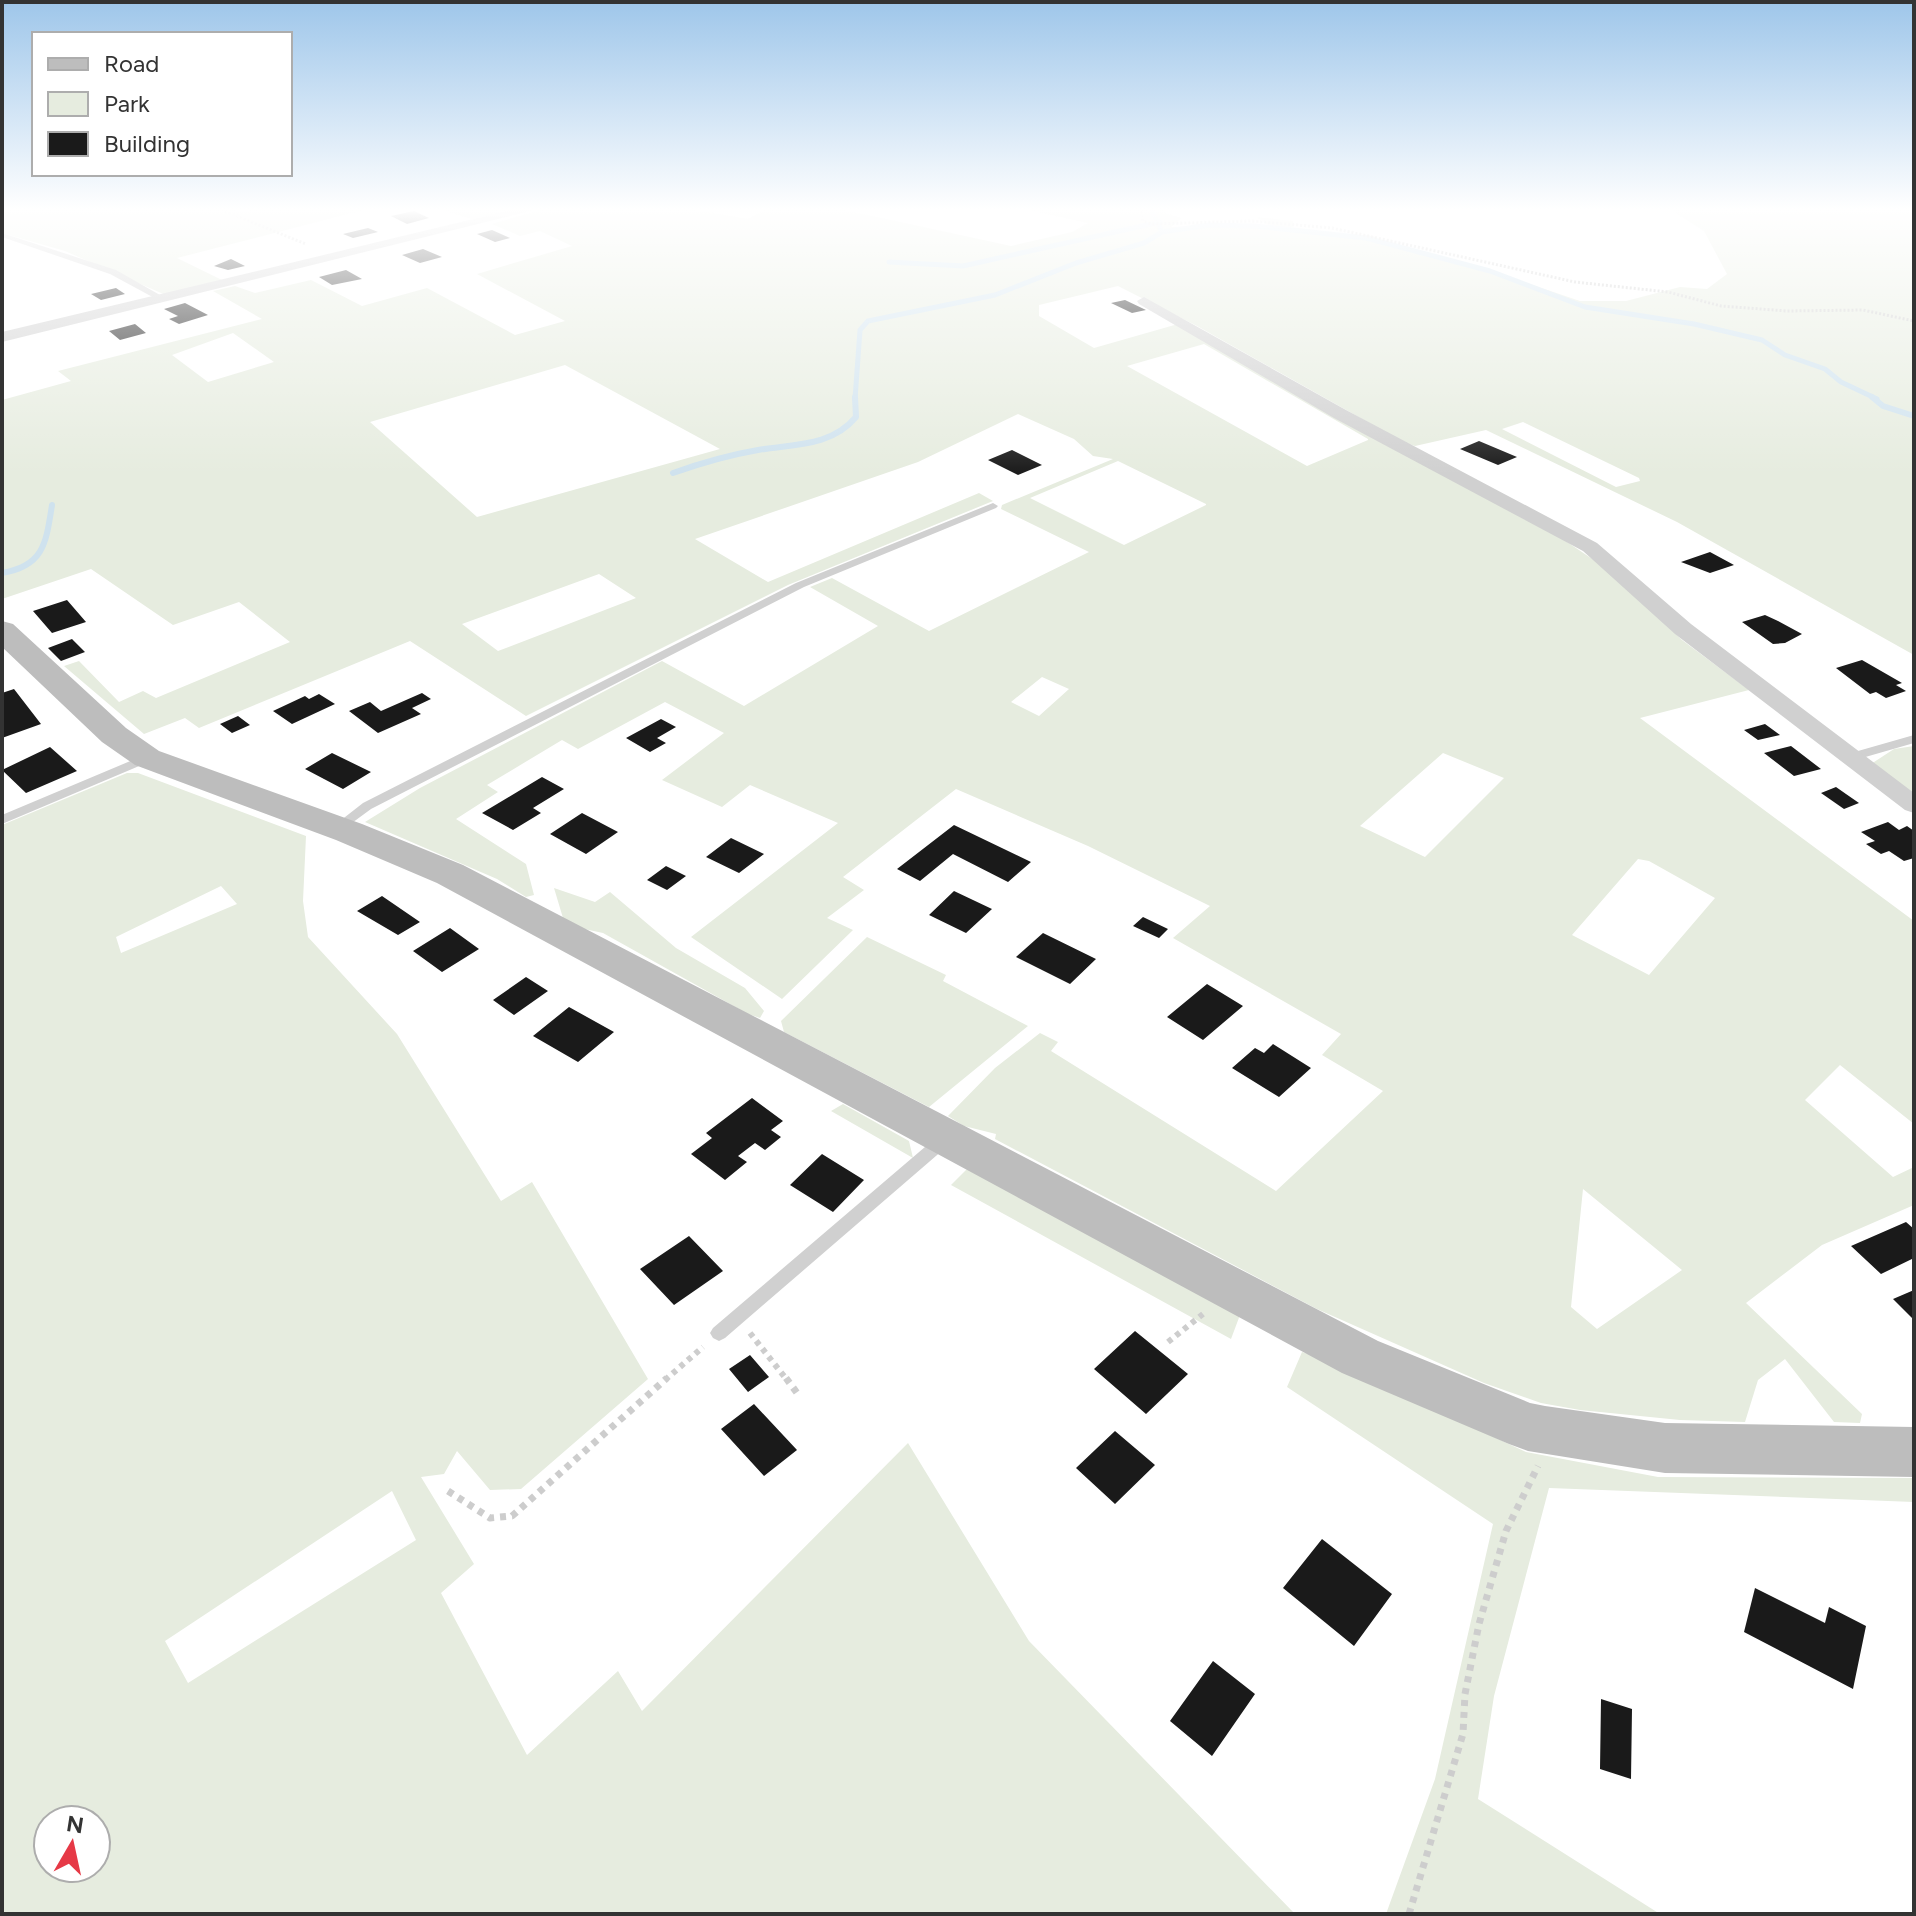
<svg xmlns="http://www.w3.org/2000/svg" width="1916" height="1916" font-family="Figtree,sans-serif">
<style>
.green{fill:#e6ecdf;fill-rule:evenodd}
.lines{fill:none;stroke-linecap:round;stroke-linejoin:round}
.stream-far1{stroke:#cfe2ee;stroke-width:5}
.stream{stroke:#cfe2ee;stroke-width:6}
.building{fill:#1a1a1a}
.path-far2{stroke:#cdcdcd;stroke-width:3;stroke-dasharray:2 2;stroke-linecap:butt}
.path-far1{stroke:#cdcdcd;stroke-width:6;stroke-dasharray:5 5;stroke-linecap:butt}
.path{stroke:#cdcdcd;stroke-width:7;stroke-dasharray:6 6;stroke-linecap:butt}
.lane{fill:#d0d0d0;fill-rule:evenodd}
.street{fill:#d0d0d0;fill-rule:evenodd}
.secondary{fill:#bdbdbd;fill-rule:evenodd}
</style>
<rect width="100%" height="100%" fill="#fff"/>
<path class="green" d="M2,207H226L240,212L265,207H375L177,258L222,280L168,296L65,251L2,233Z
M432,207H528L478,221Z
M549,207H680L748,219L769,207H831L1011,246L1072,232L1088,223L1014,207H1168L1165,213L1182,218L1171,227L1268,225L1257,217L1293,221L1294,226L1286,229L1373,236L1390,246L1483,268L1580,301H1626L1680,287L1707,289L1727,274L1704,231L1666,207H1914V655L1677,522L1486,430L1415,446L1403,442L1197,326L1118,286L1039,305V316L1094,348L1178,324L1542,525L1607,569L1682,640L1749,690L1640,718L1914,921V1124L1840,1065L1805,1100L1893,1177L1914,1167V1205L1822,1245L1746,1303L1862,1414L1860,1423L1834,1422L1785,1359L1758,1380L1745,1422L1680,1420L1580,1410L1541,1403L1484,1383L1317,1309L995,1139L996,1134L964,1126L948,1116L995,1068L1040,1033L1058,1042L1051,1051L1276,1191L1383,1091L1322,1055L1341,1034L1173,938L1210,906L1088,846L956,789L843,877L864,890L827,918L853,930L782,999L691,937L838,823L750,785L722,807L662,780L724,733L665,702L578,749L562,740L487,785L498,792L456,819L526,864L534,895L526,897L497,879L365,822L420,788L662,661L744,706L878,626L810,587L832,578L929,631L1089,552L1001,509L1002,505L1113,459L1093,456L1074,439L1018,414L918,462L695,539L768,582L979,493L993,501L788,585L526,716L410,641L199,728L185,718L144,734L64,666L79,661L119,702L143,691L156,698L290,642L239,602L173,625L91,569L2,599V400L71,381L58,371L262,319L213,291L235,286L255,293L311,280L362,306L427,288L515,335L565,321L477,274L572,246L540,231L520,236L492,224ZM233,333L274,362L208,382L172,355ZM1204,344L1368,439V440L1307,466L1127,366ZM565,365L720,449L477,517L370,422ZM1523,422L1639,478L1640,481L1616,487L1502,429ZM1118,461L1206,504V505L1124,545L1030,498ZM599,574L636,598L498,651L462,624ZM1042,677L1069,689L1039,716L1011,702ZM1443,753L1504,778L1425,857L1360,826ZM1638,859L1649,861L1715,898L1649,975L1572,935ZM1583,1189L1682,1270L1597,1329L1571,1307Z
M1914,746V795L1871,764L1894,749Z
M127,773H138L306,836L303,901L308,937L397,1034L501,1201L532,1182L648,1379L521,1489L490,1490L457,1451L444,1474L421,1477L474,1564L441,1593L527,1755L618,1671L642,1711L908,1443L1029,1641L1295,1914H2V825ZM221,886L237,904L121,953L116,937ZM392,1491L416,1540L188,1683L165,1641ZM48,1820H96V1868H48Z
M554,888L595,902L610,892L676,948L745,988L764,1011L760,1018L748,1014L603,933L575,927L563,918Z
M867,937L946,975L943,981L1028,1026L929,1107L784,1032L781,1021Z
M843,1104L909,1141L913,1158L831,1111Z
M968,1168L1240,1315L1231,1339L951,1185Z
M1302,1352L1331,1361L1526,1452L1658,1477L1914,1478V1502L1549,1488L1494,1696L1478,1799L1660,1914H1386L1435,1779L1493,1524L1287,1387Z"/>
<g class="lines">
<path class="stream-far1" d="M1150,207L1162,232L1209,225L1255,226L1366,238L1490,271L1585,307L1694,324L1762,340L1785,355L1825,369L1841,382L1877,399
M889,262L963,266L1160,222
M855,399L860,330L868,321L995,295L1076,263L1144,243L1162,232"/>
<path class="stream" d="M1872,397L1883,406L1914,416
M673,473C701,463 729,455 758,450C793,444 831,447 856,417L855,397
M2,573C44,566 46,543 52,505"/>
</g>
<path class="building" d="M414,211L429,218L407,224L391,216Z
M368,228L378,232L353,238L343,234Z
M492,230L510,238L495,242L477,234Z
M423,249L442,257L420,263L402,255Z
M231,259L245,266L228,270L214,266Z
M346,270L362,279L332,285L319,277Z
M116,288L125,294L101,300L91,294Z
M1125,300L1146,310L1132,313L1111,303Z
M185,303L208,315L179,324L169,319L178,316L164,309Z
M135,324L146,333L120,340L109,331Z
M1479,441L1517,457L1498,465L1460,449Z
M1012,450L1042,465L1018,475L988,460Z
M1710,552L1734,565L1710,573L1681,562Z
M67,600L86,622L52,633L33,611Z
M1765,615L1778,621L1802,634L1785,643L1773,644L1742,622Z
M72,639L85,652L61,661L48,648Z
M1862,660L1902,683L1896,685L1906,691L1886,698L1876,692L1870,694L1836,668Z
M14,689L41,724L2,738V693Z
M422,693L431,699L412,708L421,714L378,733L349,711L370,702L381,711Z
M319,694L335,704L292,724L273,711L305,696L309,699Z
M238,716L250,725L232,733L220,724Z
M661,719L676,727L657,738L666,743L650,752L626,738Z
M1765,724L1780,735L1758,740L1744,730Z
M1791,746L1821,769L1794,776L1764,753Z
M50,747L77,771L26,793L2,770Z
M332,753L371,772L343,789L305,769Z
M542,777L564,789L533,808L541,813L513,830L482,813Z
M1836,787L1846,794L1859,803L1844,809L1821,793Z
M582,813L618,832L586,854L550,834Z
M1888,822L1899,830L1907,826L1914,831V858L1904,861L1889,851L1881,854L1866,844L1875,841L1861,832Z
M954,825L1031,862L1008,882L953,854L920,881L897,869Z
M731,838L764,854L739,873L706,857Z
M666,866L686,876L667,890L647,880Z
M954,891L992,909L966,933L929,915Z
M382,896L420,922L398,935L357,911Z
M1143,917L1168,929L1159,938L1133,926Z
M450,928L479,949L442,972L413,951Z
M1043,933L1096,959L1070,984L1016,957Z
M526,977L548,991L514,1015L493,1000Z
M1207,984L1243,1006L1203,1040L1167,1017Z
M569,1007L614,1032L578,1062L533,1036Z
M1273,1044L1311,1068L1279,1097L1232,1068L1255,1048L1264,1053Z
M752,1098L783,1121L771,1130L781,1137L765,1150L755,1143L738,1156L747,1162L725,1180L691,1154L712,1138L706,1133Z
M822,1154L864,1180L833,1212L790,1185Z
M1906,1222L1914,1229V1258L1881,1274L1851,1246Z
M689,1236L723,1271L674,1305L640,1269Z
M1914,1290V1320L1893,1299Z
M1135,1331L1188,1374L1146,1414L1094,1369Z
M750,1355L769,1377L748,1392L729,1369Z
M754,1404L797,1450L764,1476L721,1429Z
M1115,1431L1155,1465L1115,1504L1076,1468Z
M1322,1539L1392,1594L1354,1646L1283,1588Z
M1755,1588L1825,1623L1829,1607L1866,1626L1853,1689L1744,1632Z
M1213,1661L1255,1694L1212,1756L1170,1721Z
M1601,1699L1632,1709L1631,1779L1600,1769Z"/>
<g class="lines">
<path class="path-far2" d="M214,207L306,244
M1141,207L1143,221L1151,224L1252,221L1332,228L1575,282L1668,292L1721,306L1787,311L1863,310L1914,321"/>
<path class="path-far1" d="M750,1333L787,1380
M1168,1342L1203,1314
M665,1380L703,1347"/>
<path class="path" d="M786,1378L800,1397
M448,1491L490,1518L512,1516L667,1378
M1409,1914L1463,1734L1465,1694L1479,1624L1506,1531L1538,1466"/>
<path class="lane" d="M2,233L116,270L167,299L160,301L110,274L2,237Z
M993,503L998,506L996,508L804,587L371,809L341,831H333L331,828L363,803L796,583Z
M1914,735V743L1848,762L1842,758L1844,755Z
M147,754L153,758L151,761L2,824V815Z
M945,1133L951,1135L953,1139L951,1143L725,1338L719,1341L713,1338L710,1333L713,1328L939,1135Z"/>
<path class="street" d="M524,207H546L2,342V332Z
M1144,297L1346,410L1597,543L1691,624L1914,793V813L1905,810L1675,634L1583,551L1334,418L1139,304L1137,301Z"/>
<path class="secondary" d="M2,621L13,624L126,728L159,751L362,824L463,865L1378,1341L1530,1403L1545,1406L1665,1423L1914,1427V1477L1665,1473L1528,1451L1509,1444L1342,1373L437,883L336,840L135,765L102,742L2,647Z"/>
</g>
<linearGradient id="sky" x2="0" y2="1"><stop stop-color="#9ec6ea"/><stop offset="0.44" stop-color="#fff"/><stop offset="1" stop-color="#fff" stop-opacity="0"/></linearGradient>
<rect width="1916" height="475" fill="url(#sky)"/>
<rect width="1916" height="1916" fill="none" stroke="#333333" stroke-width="8"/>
<rect x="32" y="32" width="260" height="144" fill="#ffffff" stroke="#adadad" stroke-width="2"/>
<rect x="48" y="58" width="40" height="12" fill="#bdbdbd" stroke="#adadad" stroke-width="2"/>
<text x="104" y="72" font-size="24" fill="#333333">Road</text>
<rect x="48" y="92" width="40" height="24" fill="#e6ecdf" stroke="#adadad" stroke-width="2"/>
<text x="104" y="112" font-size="24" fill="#333333">Park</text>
<rect x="48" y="132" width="40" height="24" fill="#1a1a1a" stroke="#adadad" stroke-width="2"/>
<text x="104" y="152" font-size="24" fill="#333333">Building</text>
<g transform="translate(72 1844) rotate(9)"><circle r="38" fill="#ffffff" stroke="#adadad" stroke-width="2"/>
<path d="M0-6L14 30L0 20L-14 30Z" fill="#e63946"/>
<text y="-12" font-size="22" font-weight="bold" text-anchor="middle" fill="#333333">N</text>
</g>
</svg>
